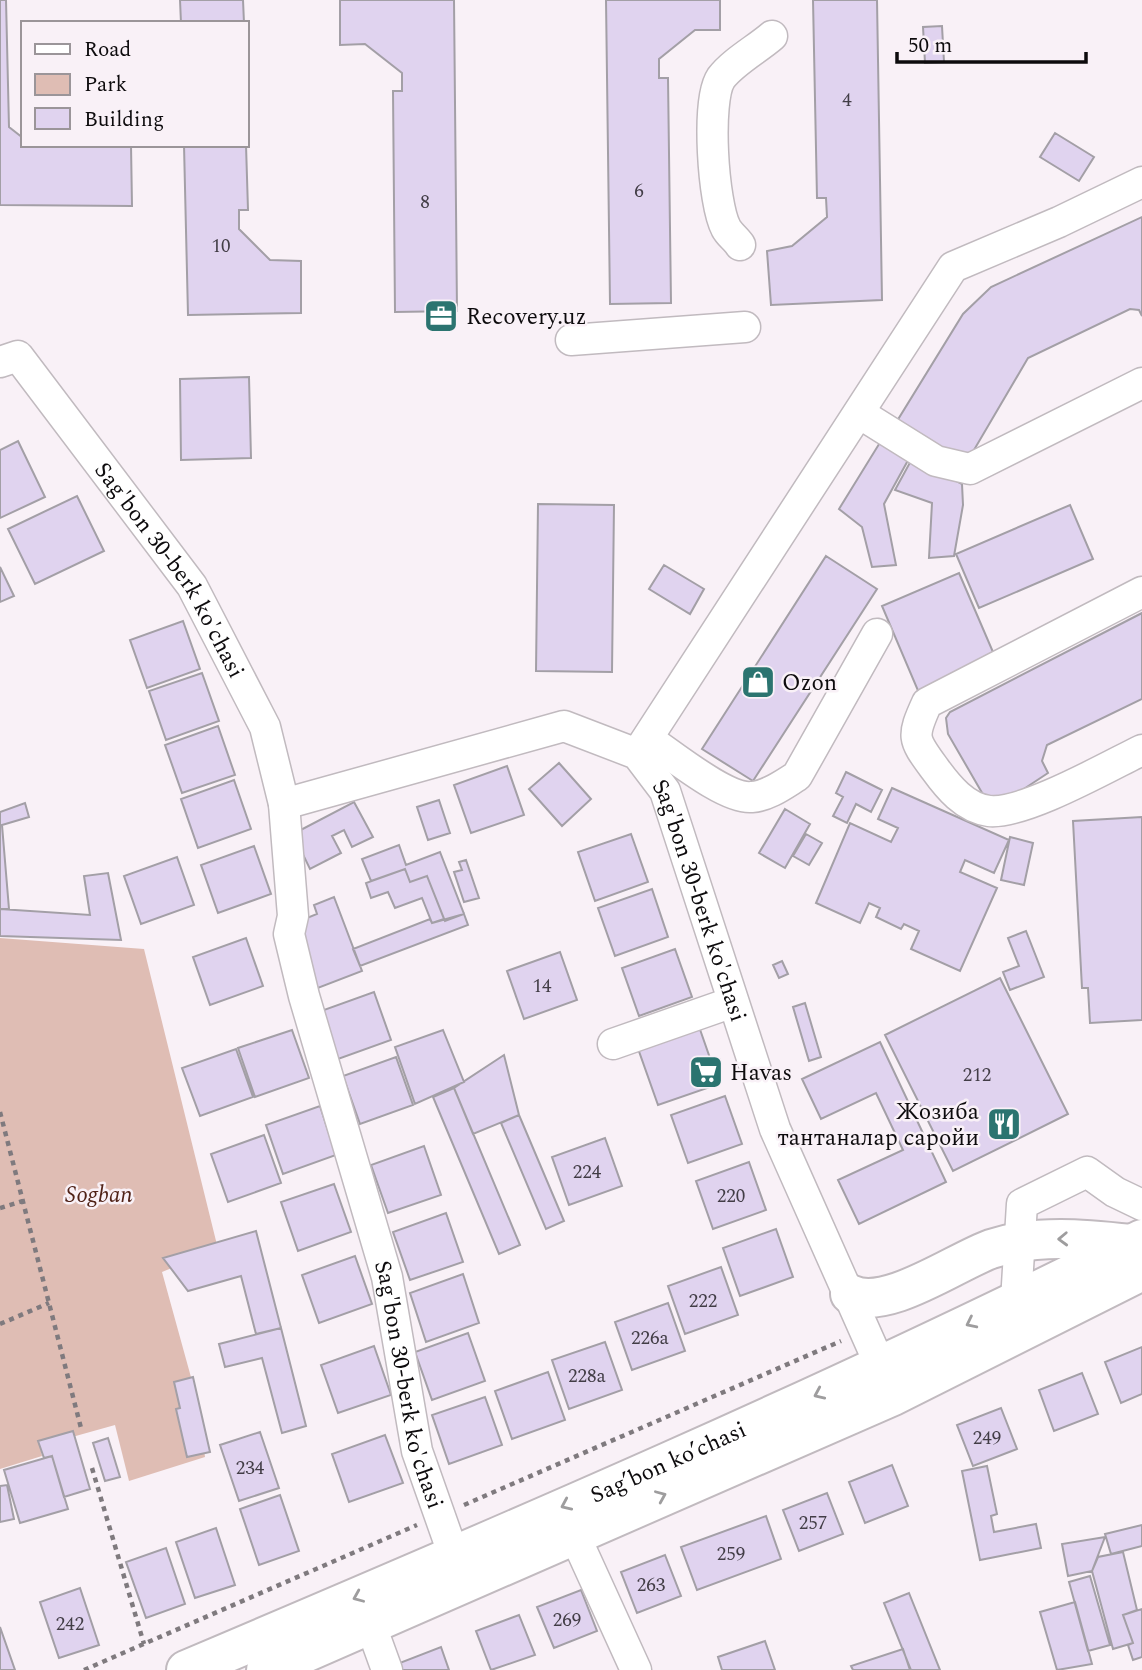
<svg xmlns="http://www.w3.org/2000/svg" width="1142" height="1670" font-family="Spectral,serif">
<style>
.green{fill:#dfbdb4}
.building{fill:#e0d3ef;stroke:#a39fa6;stroke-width:2}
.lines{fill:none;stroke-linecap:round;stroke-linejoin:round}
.minor-casing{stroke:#c1babf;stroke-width:33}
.major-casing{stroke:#c1babf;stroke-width:42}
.path{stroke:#7f7a7e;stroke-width:4.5;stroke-dasharray:5 5;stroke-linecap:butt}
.minor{stroke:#fff;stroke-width:30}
.major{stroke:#fff;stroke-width:38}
.oneway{stroke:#9e9d9e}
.labels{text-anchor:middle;stroke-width:5;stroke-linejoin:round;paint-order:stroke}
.number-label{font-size:19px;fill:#423d46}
.poi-label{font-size:23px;fill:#0d0b0d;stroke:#f9f1f7;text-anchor:start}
.street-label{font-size:23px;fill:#0d0b0d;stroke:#f9f1f7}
.park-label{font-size:23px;font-style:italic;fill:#502217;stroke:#f9f1f7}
</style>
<rect width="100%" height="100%" fill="#f9f1f7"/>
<path class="green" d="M0,938L144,949L218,1249L162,1272L197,1399L205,1457L129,1481L115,1425L40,1446L42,1456L0,1469Z"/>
<path class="building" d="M0,0H6L9,127L23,138V145H131L132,206L0,205Z
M180,0H243L244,23H181Z
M340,0H454L457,311L395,312L393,91H402V73L365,44L340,45Z
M606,0H720V30H695L659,59V78H668L671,303L610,304Z
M813,0H877L882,300L771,305L767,251L792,246L827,217L826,198H817Z
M942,26L944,62L925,63L923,27Z
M1055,133L1094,157L1079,181L1040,157Z
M184,145H246L248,210H239V229L270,260L301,261V313L188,315Z
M1142,217V316L1139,310L1130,309L1028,358L964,467L894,426L963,314L991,287Z
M249,377L251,458L181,460L180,379Z
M884,436L912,453L884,504L896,565L872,567L862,527L839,509Z
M18,441L45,497L0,518V450Z
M913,457L962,484L963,505L954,556L929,558L932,503L895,490Z
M77,496L104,551L35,584L8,529Z
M538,504L614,505L612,672L536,671Z
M1070,505L1093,559L979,608L956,554Z
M826,556L877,589L753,781L702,749Z
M664,565L704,589L690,614L649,589Z
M0,567L14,596L0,602Z
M959,573L996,659L919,693L882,606Z
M1142,613V699L1047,745L1042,761L1048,773L992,810L948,734L946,718L950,712Z
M183,621L200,669L147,688L130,640Z
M202,673L219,721L166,740L149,691Z
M218,726L235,775L182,793L165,745Z
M559,763L591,799L562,826L529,789Z
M507,766L524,815L471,833L454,785Z
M846,772L882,790L871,812L856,804L847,823L833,816L843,797L836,793Z
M234,780L251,829L198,848L181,799Z
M892,788L1009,840L994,873L965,860L960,872L997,888L960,971L911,949L919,931L904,924L901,929L876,917L880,908L869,903L860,923L816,903L850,823L891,842L898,828L878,819Z
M439,800L450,833L428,840L417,807Z
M354,802L373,837L352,847L344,830L332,836L341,853L310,869L293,834Z
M25,803L29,817L2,825L9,909H0V812Z
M785,809L810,824L785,868L759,853Z
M1142,817V1020L1090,1023L1088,988H1082L1073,821Z
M631,834L648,882L595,901L578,852Z
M806,834L822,843L809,865L793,856Z
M1010,837L1033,843L1024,885L1001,880Z
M399,845L406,865L440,852L464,914L445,921L427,876L410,882L405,869L371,881L362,859Z
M254,846L271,894L218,913L201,865Z
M177,857L194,905L141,924L124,876Z
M466,860L479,898L464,902L454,872L462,870L459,862Z
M405,869L410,882L427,876L444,919L432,923L422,898L395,908L388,892L371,898L366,883Z
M108,873L121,940L0,936V909L90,915L84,876Z
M652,889L668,937L615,956L598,908Z
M334,897L362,971L310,991L292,924L317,914L314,905Z
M464,914L468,925L360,966L353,949L430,919L432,923Z
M1026,931L1044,977L1010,990L1003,972L1019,966L1008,938Z
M246,938L263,986L210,1005L193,957Z
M675,949L692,997L639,1016L622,968Z
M560,952L577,1000L524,1019L507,971Z
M782,961L788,974L779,978L773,965Z
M1000,978L1068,1114L953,1171L885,1035Z
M374,992L391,1040L338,1059L321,1011Z
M805,1003L821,1057L809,1061L793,1007Z
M696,1018L719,1084L658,1105L635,1040Z
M292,1030L309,1078L255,1097L238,1048Z
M443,1030L464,1082L415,1104L395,1047Z
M880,1042L946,1182L859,1224L838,1180L903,1150L876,1093L821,1119L802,1079Z
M236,1049L253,1097L200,1116L182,1068Z
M504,1055L519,1115L473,1134L454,1088Z
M396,1057L413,1105L360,1124L343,1076Z
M454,1088L520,1245L499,1254L433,1097Z
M725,1096L742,1144L688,1163L671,1115Z
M320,1106L336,1155L283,1174L266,1125Z
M519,1115L564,1221L546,1229L501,1123Z
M264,1135L281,1183L228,1202L211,1154Z
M605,1138L622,1186L569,1205L552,1157Z
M424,1146L441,1195L388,1213L371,1165Z
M749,1162L766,1210L713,1229L696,1181Z
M334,1184L351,1232L298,1251L281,1202Z
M446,1213L463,1262L410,1280L393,1232Z
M776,1229L793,1277L740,1296L723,1248Z
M256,1231L281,1328L256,1334L241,1276L188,1291L163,1258Z
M355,1256L372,1304L319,1323L302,1275Z
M721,1267L738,1315L685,1334L668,1286Z
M463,1274L479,1323L426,1342L410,1293Z
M668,1303L685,1351L632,1370L615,1322Z
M281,1328L306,1426L282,1433L262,1358L225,1367L219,1344Z
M468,1333L485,1381L432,1400L415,1352Z
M605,1342L622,1390L569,1409L552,1360Z
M374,1346L391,1395L338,1413L321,1365Z
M1142,1347V1394L1121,1403L1105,1362Z
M548,1372L565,1420L512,1439L495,1391Z
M1082,1373L1098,1414L1054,1431L1039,1390Z
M193,1377L210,1452L187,1457L176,1409L180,1408L174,1382Z
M485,1397L502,1445L449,1464L432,1415Z
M1001,1408L1017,1449L973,1466L957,1425Z
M73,1431L90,1489L64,1497L52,1456L44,1458L38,1441Z
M260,1432L279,1488L239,1501L220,1445Z
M385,1435L403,1483L349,1502L332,1454Z
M108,1438L120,1477L105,1481L93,1443Z
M52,1456L68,1509L20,1523L4,1470Z
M892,1465L908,1506L865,1523L849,1482Z
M987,1466L997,1514L991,1516L994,1532L1036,1524L1041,1548L980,1560L962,1471Z
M7,1485L14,1519L0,1522V1486Z
M827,1493L843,1534L799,1551L783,1510Z
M280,1495L299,1551L259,1565L240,1509Z
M766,1516L781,1559L697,1590L681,1547Z
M1142,1525V1546L1111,1554L1105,1534Z
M216,1528L235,1585L195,1598L176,1542Z
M1105,1537L1092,1571L1068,1576L1062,1544Z
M166,1548L185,1604L146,1618L126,1562Z
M1123,1552L1137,1610L1123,1615L1133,1643L1113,1649L1092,1571L1098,1557Z
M665,1555L681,1596L637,1613L621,1572Z
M1090,1576L1110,1645L1088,1651L1069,1582Z
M80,1588L99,1645L59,1658L40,1602Z
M581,1590L597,1631L554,1648L537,1607Z
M909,1593L940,1670H911L884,1603Z
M1075,1602L1092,1664L1057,1670L1040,1612Z
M1142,1609V1657L1133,1660L1128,1645L1133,1643L1123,1615Z
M519,1615L535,1655L491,1670L476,1631Z
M0,1627L15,1670H0Z
M765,1641L775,1670H722L718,1657Z
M441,1647L449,1670H399L397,1664Z
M903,1649L910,1670H853L851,1666Z"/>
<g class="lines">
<g class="minor-casing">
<g id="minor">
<path d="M740,245C736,239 729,234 726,228C713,204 706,100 721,78C733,62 757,49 772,36"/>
<path d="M571,340L745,327"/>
<path id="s1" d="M0,362L18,356L192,586L265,727L284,804L293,916L289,934L304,996L387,1277L417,1451L454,1556"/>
<path d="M859,413L936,461L970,469L1142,383"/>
<path d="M1142,592L927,703C911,738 913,739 935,769C948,787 965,808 989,811C1023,815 1109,766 1142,750"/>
<path d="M648,739C671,754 726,800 752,797C768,796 784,784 797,776L877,634"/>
<path d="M637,754L953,267L1059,222L1142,182"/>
<path id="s2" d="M284,804L564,726L637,754L665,791L775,1129L888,1383"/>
<path d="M613,1044L733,1002"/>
<path d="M1016,1301L1022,1204L1087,1172L1115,1192L1142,1205"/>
<path d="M574,1534L636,1670"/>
<path d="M370,1623L387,1670"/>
</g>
</g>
<g class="major-casing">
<g id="major">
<path d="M850,1294C886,1312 955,1262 991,1249C1036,1234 1085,1239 1131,1244"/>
<path id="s3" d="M186,1670C507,1534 829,1396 1142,1239"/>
<path d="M266,1670L893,1396L1142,1271"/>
</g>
</g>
<path class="path" d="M0,1112L81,1428
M0,1208L23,1201
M0,1324L49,1303
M92,1468L144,1644
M464,1505L841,1341
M84,1670L417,1525"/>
<use href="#minor" class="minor"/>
<use href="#major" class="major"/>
</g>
<defs><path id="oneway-chevron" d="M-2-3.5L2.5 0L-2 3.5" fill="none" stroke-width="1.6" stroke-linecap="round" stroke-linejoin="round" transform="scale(1.75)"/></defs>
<g class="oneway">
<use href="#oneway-chevron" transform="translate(1063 1239) rotate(178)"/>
<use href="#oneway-chevron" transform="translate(971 1323) rotate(154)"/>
<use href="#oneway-chevron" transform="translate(819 1394) rotate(156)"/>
<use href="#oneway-chevron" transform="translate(661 1496) rotate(-23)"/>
<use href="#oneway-chevron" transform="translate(566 1505) rotate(156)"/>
<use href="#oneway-chevron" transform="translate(358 1597) rotate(157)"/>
</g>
<defs>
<g id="office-square" transform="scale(1.75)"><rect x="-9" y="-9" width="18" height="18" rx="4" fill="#2b7470" stroke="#f9f1f7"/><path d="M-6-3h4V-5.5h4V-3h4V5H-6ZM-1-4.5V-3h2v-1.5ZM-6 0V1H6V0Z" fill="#fff"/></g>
<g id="shop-square" transform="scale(1.75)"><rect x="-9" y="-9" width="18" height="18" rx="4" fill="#2b7470" stroke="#f9f1f7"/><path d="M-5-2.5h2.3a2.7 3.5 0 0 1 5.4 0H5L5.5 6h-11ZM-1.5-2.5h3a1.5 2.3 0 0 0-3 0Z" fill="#fff"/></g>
<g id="supermarket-square" transform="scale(1.75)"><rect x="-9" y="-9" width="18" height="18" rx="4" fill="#2b7470" stroke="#f9f1f7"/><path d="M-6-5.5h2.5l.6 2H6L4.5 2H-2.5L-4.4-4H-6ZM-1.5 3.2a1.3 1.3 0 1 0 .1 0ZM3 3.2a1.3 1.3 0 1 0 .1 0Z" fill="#fff"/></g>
<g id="restaurant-square" transform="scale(1.75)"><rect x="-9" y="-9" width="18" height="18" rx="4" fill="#2b7470" stroke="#f9f1f7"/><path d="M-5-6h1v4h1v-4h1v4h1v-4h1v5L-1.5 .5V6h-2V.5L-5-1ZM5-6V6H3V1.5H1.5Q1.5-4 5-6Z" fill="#fff"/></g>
</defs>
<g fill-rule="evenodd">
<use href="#office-square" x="441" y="316"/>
<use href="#shop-square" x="758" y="682"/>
<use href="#supermarket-square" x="706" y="1072"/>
<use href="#restaurant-square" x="1004" y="1124"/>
</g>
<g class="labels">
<g class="number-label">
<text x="847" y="106">4</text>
<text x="639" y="197">6</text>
<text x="425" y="208">8</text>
<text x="221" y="252">10</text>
<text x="542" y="992">14</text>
<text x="977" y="1081">212</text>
<text x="587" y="1178">224</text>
<text x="731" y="1202">220</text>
<text x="703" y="1307">222</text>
<text x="650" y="1344">226a</text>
<text x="587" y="1382">228a</text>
<text x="987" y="1444">249</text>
<text x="250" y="1474">234</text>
<text x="813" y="1529">257</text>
<text x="731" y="1560">259</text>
<text x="651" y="1591">263</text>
<text x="567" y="1626">269</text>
<text x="70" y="1630">242</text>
</g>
<g class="poi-label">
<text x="466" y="324">Recovery.uz</text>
<text x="782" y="690">Ozon</text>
<text x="730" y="1080">Havas</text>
<text x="979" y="1119" text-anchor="end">Жозиба<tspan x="979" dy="26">тантаналар саройи</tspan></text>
</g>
<g class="street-label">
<text dy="8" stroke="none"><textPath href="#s1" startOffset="282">Sag'bon 30-berk ko'chasi</textPath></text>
<text dy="8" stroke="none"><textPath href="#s2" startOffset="530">Sag'bon 30-berk ko'chasi</textPath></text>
<text dy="8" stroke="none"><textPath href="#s1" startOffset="1143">Sag'bon 30-berk ko'chasi</textPath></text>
<text dy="8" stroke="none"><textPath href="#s3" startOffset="525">Sag’bon ko’chasi</textPath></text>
</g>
<g class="park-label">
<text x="99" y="1202">Sogban</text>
</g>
</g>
<rect x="21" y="21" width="228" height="126" fill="#f9f1f7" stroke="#9b9599" stroke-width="2"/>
<rect x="35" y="44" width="35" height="10" fill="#ffffff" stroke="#9b9599" stroke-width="2"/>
<text x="84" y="56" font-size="21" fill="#0d0b0d">Road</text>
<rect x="35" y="74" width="35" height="21" fill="#dfbdb4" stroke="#9b9599" stroke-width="2"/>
<text x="84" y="91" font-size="21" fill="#0d0b0d">Park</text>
<rect x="35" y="108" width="35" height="21" fill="#e0d3ef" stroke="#9b9599" stroke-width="2"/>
<text x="84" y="126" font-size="21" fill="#0d0b0d">Building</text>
<path d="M897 52v10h189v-10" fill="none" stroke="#0d0b0d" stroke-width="3.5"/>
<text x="908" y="52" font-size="21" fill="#0d0b0d" stroke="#f9f1f7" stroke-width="5" paint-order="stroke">50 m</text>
</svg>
